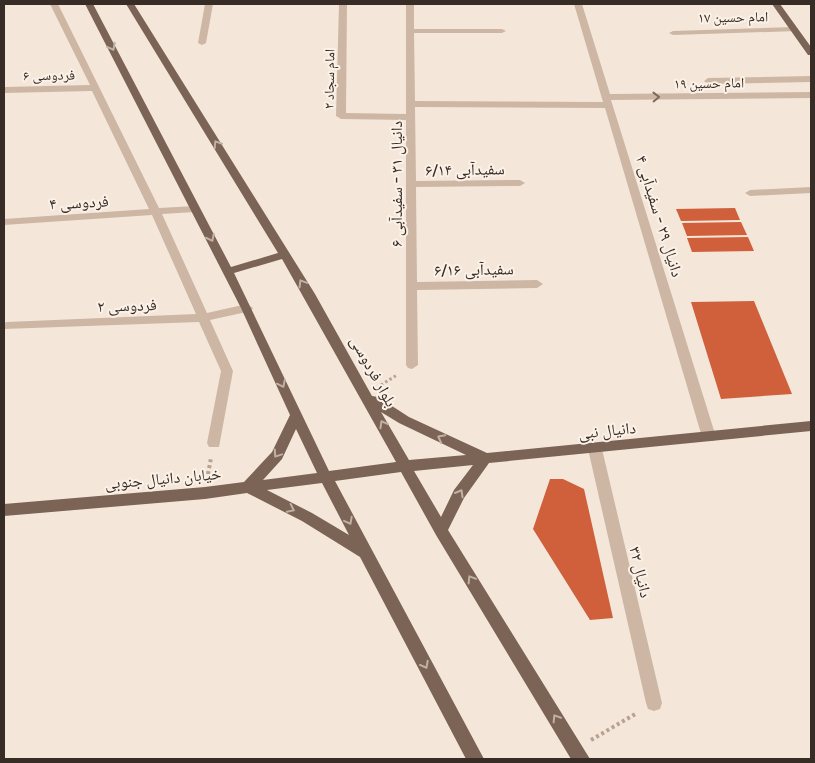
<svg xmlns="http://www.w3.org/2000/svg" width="815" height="763" font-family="Cabin,'Noto Naskh Arabic',sans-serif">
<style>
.building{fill:#d05f3b}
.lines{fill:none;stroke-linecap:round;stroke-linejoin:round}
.path-far1{stroke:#b9a18f;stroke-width:3;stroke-dasharray:2.5 2.5;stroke-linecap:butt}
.path{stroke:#b9a18f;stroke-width:4;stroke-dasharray:3 3;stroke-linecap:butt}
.minor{fill:#cdb7a4;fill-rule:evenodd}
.major{fill:#7b6356;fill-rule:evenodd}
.oneway{stroke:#c1b1a5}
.oneway2{stroke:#7b6b5f}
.labels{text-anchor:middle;stroke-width:4;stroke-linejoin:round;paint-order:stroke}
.far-street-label{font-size:14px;fill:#382c27;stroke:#fbf1e6}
.street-label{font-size:16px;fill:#382c27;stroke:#fbf1e6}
</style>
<rect width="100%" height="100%" fill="#f4e7da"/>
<path class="building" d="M735,208L740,220L681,221L676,209Z
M741,222L747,235L687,236L682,223Z
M748,237L754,251L692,252L687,238Z
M754,301L792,394L721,399L691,302Z
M550,479H563L584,489L613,618L590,620L533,529Z"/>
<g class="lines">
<path class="path-far1" d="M381,385L397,375"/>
<path class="path" d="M208,474L211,458
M591,740L637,713"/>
<path class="minor" d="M50,4H58L159,208L195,206L200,209L195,212L162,214L207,313L247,304L253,308L251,311L210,320L233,371L219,447H209L207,443L221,371L199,322L4,329V323L7,322L196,314L152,215L4,225V219L149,209L92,91L4,93V87L90,85Z
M205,4H213L206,43L202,45L198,43Z
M339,4H347L346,113L406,114V4H414V29H502L506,31L502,33H414L415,101L603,102L574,4H582L610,94L811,92V98L611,100L716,437L714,441H704L702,437L605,108L415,107L416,181L520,180L525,183L520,186L416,187L417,282L537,280L543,284L537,288L417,290L418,365L412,369L408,368L406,365V120L341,119L336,116Z
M794,27L798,29L797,31L673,35L669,33L673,31Z
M811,76V82L708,84L704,81L708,78Z
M811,187V193L750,196L745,193L750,190Z
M595,444L600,445L602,449L662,703L660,709L654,711L648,709L646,703L588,449L590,445Z"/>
<path class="major" d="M85,4H93L231,267L278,253L126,4H134L315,294L372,396L378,397L409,417L487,453L811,421V431L489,463L464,498L448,530L590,759H571L436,535L401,472L335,481L484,759H466L360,557L302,521L247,493L205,499L4,516V504L205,487L244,482L272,452L290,415L241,308ZM282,259L396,462L329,471L234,273ZM381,412L399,423L466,455L409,460ZM296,429L317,473L263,480L282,459ZM473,465L454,490L441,517L414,471ZM322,483L349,535L312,513L267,490Z
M772,4H780L811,47V55H808Z"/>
</g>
<defs><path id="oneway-chevron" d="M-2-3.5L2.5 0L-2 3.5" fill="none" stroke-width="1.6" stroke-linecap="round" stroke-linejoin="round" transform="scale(1.25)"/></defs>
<g class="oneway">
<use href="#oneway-chevron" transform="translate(112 47) rotate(62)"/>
<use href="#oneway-chevron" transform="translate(217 144) rotate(-122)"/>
<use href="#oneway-chevron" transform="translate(211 238) rotate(63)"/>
<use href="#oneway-chevron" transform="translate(302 283) rotate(-121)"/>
<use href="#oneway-chevron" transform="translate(282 384) rotate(64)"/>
<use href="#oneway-chevron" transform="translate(383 424) rotate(-119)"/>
<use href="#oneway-chevron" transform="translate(441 438) rotate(-153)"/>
<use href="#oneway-chevron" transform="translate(277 454) rotate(124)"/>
<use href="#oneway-chevron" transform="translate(460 493) rotate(-60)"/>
<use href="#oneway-chevron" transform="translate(291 509) rotate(26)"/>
<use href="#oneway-chevron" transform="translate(349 521) rotate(62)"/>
<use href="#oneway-chevron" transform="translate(471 579) rotate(-122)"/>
<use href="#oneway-chevron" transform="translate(425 665) rotate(62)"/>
<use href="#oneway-chevron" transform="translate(556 718) rotate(-122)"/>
</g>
<use class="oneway2" href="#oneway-chevron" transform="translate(656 97) rotate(-1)"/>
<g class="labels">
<g class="far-street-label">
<text transform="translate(733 17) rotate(-1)" y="5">امام حسین ۱۷</text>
<text transform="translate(49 75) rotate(-1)" y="5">فردوسی ۶</text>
<text transform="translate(329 79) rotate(-89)" y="5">امام سجاد ۲</text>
<text transform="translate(709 83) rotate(-1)" y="5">امام حسین ۱۹</text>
</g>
<g class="street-label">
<text transform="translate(465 169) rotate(-1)" y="6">سفیدآبی ۶/۱۴</text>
<text transform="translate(396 184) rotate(-90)" y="6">دانیال ۳۱ - سفیدآبی ۶</text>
<text transform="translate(79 202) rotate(-3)" y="6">فردوسی ۴</text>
<text transform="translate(660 216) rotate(73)" y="6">دانیال ۲۹ - سفیدآبی ۴</text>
<text transform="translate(474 269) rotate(-1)" y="6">سفیدآبی ۶/۱۶</text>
<text transform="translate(127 305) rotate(-2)" y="6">فردوسی ۲</text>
<text transform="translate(374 371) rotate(61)" y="6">بلوار فردوسی</text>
<text transform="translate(607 430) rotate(-6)" y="6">دانیال نبی</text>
<text transform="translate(163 478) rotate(-5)" y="6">خیابان دانیال جنوبی</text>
<text transform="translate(641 572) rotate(77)" y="6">دانیال ۳۲</text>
</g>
</g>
<rect width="815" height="763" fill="none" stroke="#382c27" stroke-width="10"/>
</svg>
